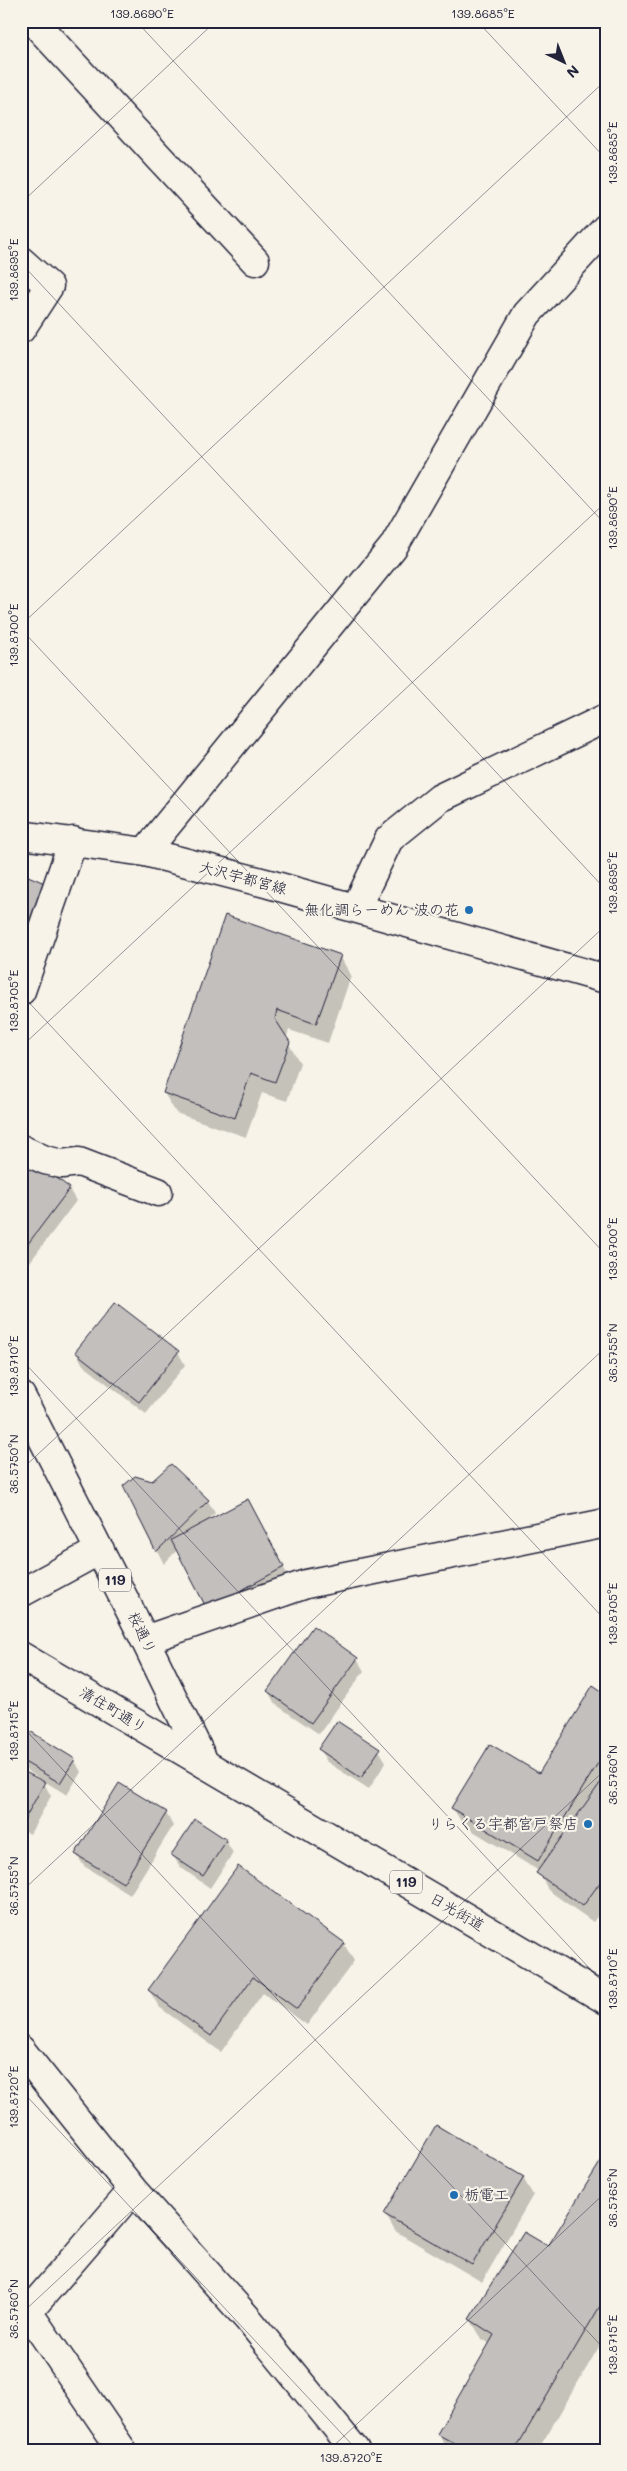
<svg xmlns="http://www.w3.org/2000/svg" width="627" height="2471" font-family="Mali,'Klee One',sans-serif">
<style>
.shadow{fill:#0003}
.building{fill:#c2bfbd;stroke:#22223b}
.lines{fill:none;stroke-linecap:round;stroke-linejoin:round}
.minor-casing{stroke:#22223b;stroke-width:31}
.tertiary-casing{stroke:#22223b;stroke-width:31}
.primary-casing{stroke:#22223b;stroke-width:31}
.trunk-casing{stroke:#22223b;stroke-width:31}
.minor{stroke:#f7f3e8;stroke-width:28}
.tertiary{stroke:#f7f3e8;stroke-width:28}
.primary{stroke:#f7f3e8;stroke-width:28}
.trunk{stroke:#f7f3e8;stroke-width:28}
.ticks{fill:none;stroke:#22223b;stroke-width:1;stroke-opacity:0.45}
.poi-dot{fill:#1f6fb2;stroke:#f7f3e8;stroke-width:2}
.labels{text-anchor:middle;stroke-width:4.5;stroke-linejoin:round;paint-order:stroke}
.shield{fill:#f7f3e8;stroke:#62616f;stroke-width:1}
.shield-label{font-size:14px;font-weight:bold;fill:#22223b}
.street-label{font-size:15px;fill:#22223b;stroke:#f7f3e8}
.poi-label{font-size:15px;fill:#22223b;stroke:#f7f3e8;text-anchor:end}
.neatline{fill:none;stroke:#22223b;stroke-width:2}
.ticks-label{font-size:12px;text-anchor:middle;fill:#22223b}
</style>
<rect width="100%" height="100%" fill="#f7f3e8"/>
<filter id="ink" filterUnits="userSpaceOnUse"><feTurbulence type="fractalNoise" baseFrequency=".02" numOctaves="2"/><feDisplacementMap in="SourceGraphic" scale="10" xChannelSelector="R" yChannelSelector="G"/><feConvolveMatrix kernelMatrix="1 2 1 2 8 2 1 2 1" color-interpolation-filters="sRGB"/></filter>
<g filter="url(#ink)">
<path class="shadow" d="M340,956L351,976L328,1043L289,1030L286,1039L300,1063L287,1101L262,1093L246,1137L176,1113L164,1093Z
M33,1162L69,1189L76,1201L27,1266L21,1262V1177Z
M76,1352H178L185,1365L146,1414L83,1365Z
M124,1487L208,1501L215,1513L206,1522L257,1518L293,1585L218,1625L177,1550L164,1564Z
M357,1659L364,1671L319,1734L275,1704L268,1691Z
M606,1695V1905L593,1922L548,1890L539,1871L463,1825L453,1808L539,1775Z
M21,1736L74,1759L81,1772L67,1795L21,1767Z
M320,1749L379,1750L386,1762L369,1789L327,1762Z
M21,1771L44,1783L51,1796L30,1834L21,1829Z
M166,1813L173,1826L130,1895L84,1866L76,1854Z
M195,1821L226,1841L233,1853L210,1888L180,1867L173,1855Z
M344,1944L354,1961L307,2025L263,1993L221,2052L159,2007L149,1990Z
M606,2155V2335L538,2450H448L439,2434L490,2344L482,2339L470,2319L548,2247Z
M523,2178L533,2195L482,2282L395,2231L385,2214Z"/>
<path class="building" d="M21,873L47,884L22,944H21Z
M225,915L341,955L316,1024L277,1010L275,1019L290,1042L275,1082L251,1073L235,1118L163,1093Z
M33,1160L70,1188L21,1253V1175Z
M115,1302L179,1351L139,1402L75,1352Z
M171,1464L209,1500L156,1552L123,1486L135,1476L152,1481Z
M248,1499L284,1567L207,1609L171,1540Z
M313,1626L358,1658L311,1723L267,1691Z
M593,1685L606,1694V1750L538,1861L451,1808L490,1744L539,1773Z
M337,1721L380,1749L361,1778L318,1749Z
M25,1728L75,1759L60,1783L21,1760V1734Z
M21,1770L45,1782L23,1822L21,1821Z
M606,1775V1874L583,1906L536,1873Z
M119,1783L167,1812L123,1883L75,1854Z
M195,1819L227,1840L203,1876L171,1855Z
M238,1866L345,1943L297,2009L253,1977L211,2036L148,1990Z
M436,2125L524,2177L472,2265L384,2214Z
M606,2153V2296L515,2450H467L437,2434L494,2335L469,2319L524,2232L548,2246Z"/>
<g class="lines">
<g class="minor-casing">
<path id="minor" d="M33,21L255,261
M21,261L49,286L21,329
M145,852L393,547L527,314L606,228
M356,908L389,839L440,798L606,718
M21,991L73,841
M21,1149L45,1160L62,1164L79,1162L158,1192
M145,1640L306,1584L606,1523
M21,2050L133,2190L248,2319L355,2450
M28,2312L122,2450
M21,2320L133,2190"/>
</g>
<g class="tertiary-casing">
<path id="tertiary" d="M21,1593L100,1550
M21,1656L205,1764"/>
</g>
<g class="primary-casing">
<path id="primary" d="M21,835L145,852L269,884L606,979"/>
</g>
<g class="trunk-casing">
<path id="trunk" d="M21,1396L145,1640L205,1764L606,2000"/>
</g>
<use href="#minor" class="minor"/>
<use href="#tertiary" class="tertiary"/>
<use href="#primary" class="primary"/>
<use href="#trunk" class="trunk"/>
</g>
</g>
<path class="ticks" d="M136,21L606,525M477,21L606,159M21,203L216,21M21,263L606,890M21,625L606,80M21,629L606,1255M21,994L606,1621M21,1047L606,502M21,1359L606,1986M21,1470L606,925M21,1725L606,2351M21,1892L606,1347M21,2090L357,2450M21,2314L606,1769M329,2450L606,2192"/>
<g class="poi-dot">
<circle cx="469" cy="910" r="5"/>
<circle cx="588" cy="1824" r="5"/>
<circle cx="454" cy="2195" r="5"/>
</g>
<g class="labels">
<g class="shield">
<rect x="99" y="1568.5" width="32" height="23" rx="4"/>
<rect x="390" y="1870.5" width="32" height="23" rx="4"/>
</g>
<g class="shield-label">
<text x="115" y="1585">119</text>
<text x="406" y="1887">119</text>
</g>
<g class="street-label">
<text transform="translate(243 878) rotate(15)" y="5">大沢宇都宮線</text>
<text transform="translate(142 1633) rotate(64)" y="5">桜通り</text>
<text transform="translate(113 1710) rotate(31)" y="5">清住町通り</text>
<text transform="translate(457 1912) rotate(30)" y="5">日光街道</text>
</g>
<g class="poi-label">
<text x="459" y="915">無化調らーめん 波の花</text>
<text x="578" y="1829">りらくる宇都宮戸祭店</text>
<text x="464" y="2200" text-anchor="start">栃電工</text>
</g>
</g>
<rect width="627" height="2471" fill="none" stroke="#f7f3e8" stroke-width="55"/>
<g transform="translate(564 62) rotate(137)" stroke="#f7f3e8" stroke-width="4" paint-order="stroke">
<path d="M0-4L9 19L0 12L-9 19Z" fill="#22223b"/>
<text y="-8" font-size="14" font-weight="bold" text-anchor="middle" fill="#22223b">N</text>
</g>
<rect x="28" y="28" width="572" height="2416" class="neatline"/>
<g class="ticks-label">
<text x="142" y="18">139.8690°E</text>
<text x="483" y="18">139.8685°E</text>
<text transform="translate(613 153) rotate(-90)" y="4">139.8685°E</text>
<text transform="translate(14 270) rotate(-90)" y="4">139.8695°E</text>
<text transform="translate(613 518) rotate(-90)" y="4">139.8690°E</text>
<text transform="translate(14 635) rotate(-90)" y="4">139.8700°E</text>
<text transform="translate(613 883) rotate(-90)" y="4">139.8695°E</text>
<text transform="translate(14 1001) rotate(-90)" y="4">139.8705°E</text>
<text transform="translate(613 1249) rotate(-90)" y="4">139.8700°E</text>
<text transform="translate(613 1353) rotate(-90)" y="4">36.5755°N</text>
<text transform="translate(14 1366) rotate(-90)" y="4">139.8710°E</text>
<text transform="translate(14 1464) rotate(-90)" y="4">36.5750°N</text>
<text transform="translate(613 1614) rotate(-90)" y="4">139.8705°E</text>
<text transform="translate(14 1731) rotate(-90)" y="4">139.8715°E</text>
<text transform="translate(613 1775) rotate(-90)" y="4">36.5760°N</text>
<text transform="translate(14 1886) rotate(-90)" y="4">36.5755°N</text>
<text transform="translate(613 1979) rotate(-90)" y="4">139.8710°E</text>
<text transform="translate(14 2097) rotate(-90)" y="4">139.8720°E</text>
<text transform="translate(613 2198) rotate(-90)" y="4">36.5765°N</text>
<text transform="translate(14 2309) rotate(-90)" y="4">36.5760°N</text>
<text transform="translate(613 2345) rotate(-90)" y="4">139.8715°E</text>
<text x="351" y="2462">139.8720°E</text>
</g>
</svg>
